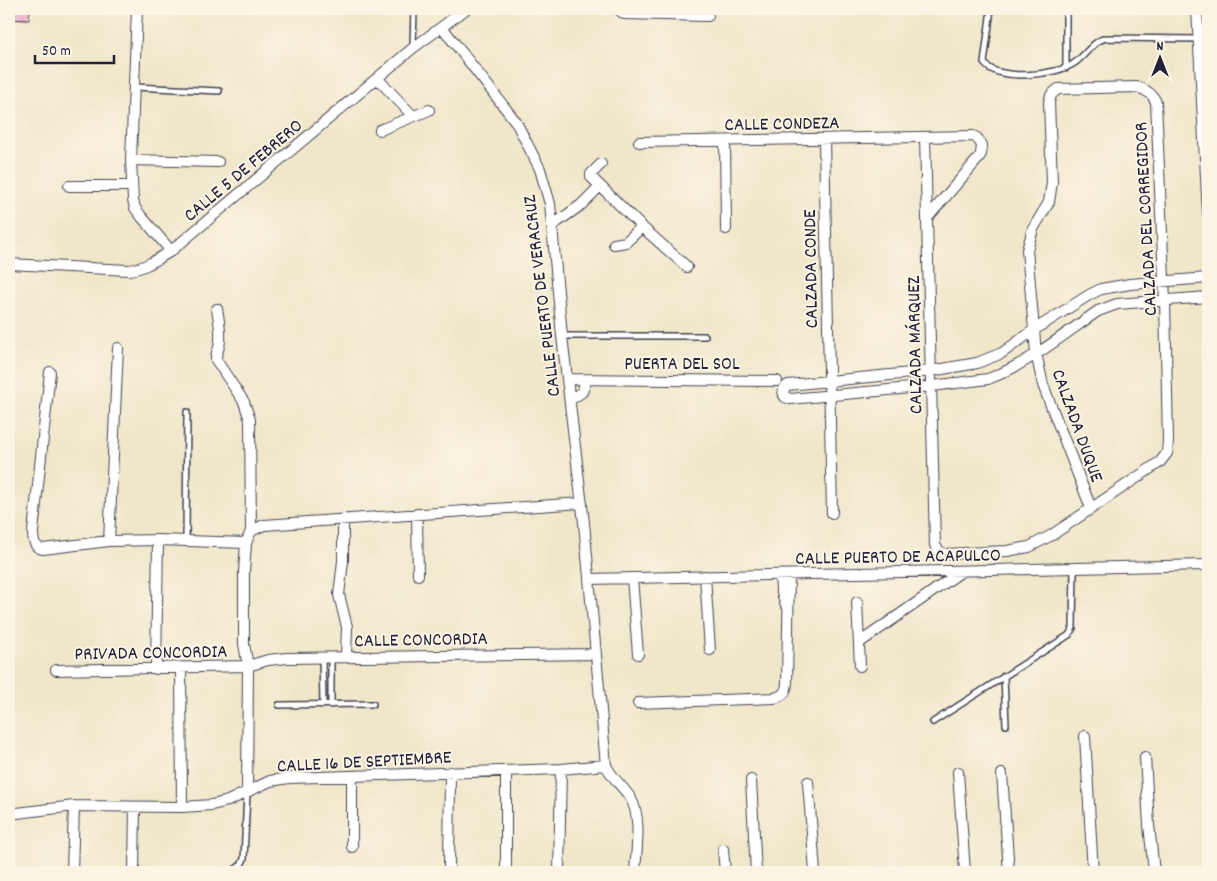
<svg xmlns="http://www.w3.org/2000/svg" width="1217" height="881" font-family="Dekko,sans-serif">
<style>
.building{fill:#e9aac9}
.lines{fill:none;stroke-linecap:round;stroke-linejoin:round}
.service-casing{stroke:#414050;stroke-width:8}
.minor-casing{stroke:#414050;stroke-width:12}
.service{stroke:#fff;stroke-width:5}
.minor{stroke:#fff;stroke-width:10}
.labels{text-anchor:middle;stroke-width:4;stroke-linejoin:round;paint-order:stroke}
.street-label{font-size:19px;fill:#22223b;stroke:#fcf5e5}
</style>
<rect width="100%" height="100%" fill="#fcf5e5"/>
<filter id="ink" filterUnits="userSpaceOnUse"><feTurbulence type="fractalNoise" baseFrequency=".02" numOctaves="2"/><feDisplacementMap in="SourceGraphic" scale="10" xChannelSelector="R" yChannelSelector="G"/><feConvolveMatrix kernelMatrix="1 2 1 2 8 2 1 2 1" color-interpolation-filters="sRGB"/></filter>
<filter id="wash" filterUnits="userSpaceOnUse"><feTurbulence type="fractalNoise" baseFrequency=".0096" numOctaves="4" result="noise"/><feDisplacementMap in="SourceGraphic" scale="20" xChannelSelector="R" yChannelSelector="G"/><feGaussianBlur stdDeviation="1.12" result="paint"/><feColorMatrix in="noise" values="0 0 0 0 0 0 0 0 0 0 0 0 0 0 0 0 0 1.4 0 .05"/><feComposite in="paint" operator="in"/></filter>
<g filter="url(#wash)">
<rect width="100%" height="100%" fill="#f0e7ca"/>
<g id="blocks">
<path class="building" d="M9,9H30L29,20L9,19Z"/>
</g>
</g>
<g filter="url(#ink)">
<use href="#blocks" fill-opacity="0" stroke="#414050" stroke-width="1"/>
<g class="lines">
<g class="service-casing">
<path id="service" d="M991,9L984,63C998,82 1056,75 1073,64C1085,57 1092,41 1106,38L1198,39
M413,48L414,9
M1066,68V9
M134,87L219,91
M562,336H705
M186,541L187,412
M322,657L323,705
M331,658V705
M1004,676L1006,725
M279,705L373,704
M933,722L1069,635L1073,628L1074,568
M232,872L241,865L244,859L247,793"/>
</g>
<g class="minor-casing">
<path id="minor" d="M137,9L131,160L133,200L135,208L141,216L171,251
M618,9L624,14L708,16
M1197,9L1208,214
M442,27L516,122L540,169L550,204L562,336L584,523L606,765C612,779 624,787 631,799C642,818 636,851 635,872
M378,79L413,116
M380,130L429,110
M925,137L935,545L939,551L945,554L1007,551L1029,547L1052,535L1160,462L1167,453L1168,441L1165,300L1156,102C1152,93 1146,90 1137,87L1058,89L1051,95L1049,102L1052,182L1049,202L1033,229L1027,250L1036,353L1043,385L1091,508
M824,140L832,513
M725,141L726,229
M639,142L973,136L977,138L982,145L981,154L978,159L928,217
M131,160L218,162
M601,164L591,174V177L642,227L687,267
M69,186H131
M553,225L581,205L600,186
M614,244L626,242L642,227
M9,264L128,270C144,269 157,259 171,251L413,48L466,9
M1208,278L1130,284L1101,289L1089,295L1034,330L1002,353L977,363L931,371L788,385C783,388 782,393 785,397L790,399L932,386L988,379C1028,364 1063,335 1098,311L1117,304L1208,297
M217,309C219,320 221,330 220,341C220,349 215,353 216,360L244,402L250,420L251,531
M50,372L33,532C33,540 34,548 43,549L109,541L158,540L246,543
M568,379L777,381
M570,400L582,392L587,379
M417,514L418,575
M343,519V561L339,595L347,627L346,656
M109,541L118,348
M780,575L781,590L786,605
M705,576L710,650
M632,578L638,654
M589,579L1208,565
M857,602L860,666
M859,643L962,571
M156,669L158,540
M181,669L182,807
M56,670L248,666L268,660L287,658L596,654
M638,703L774,698C784,696 787,691 787,681L789,575
M1085,736L1093,872
M1145,757L1149,825L1154,872
M958,772L965,872
M1002,774L1009,872
M352,776V847
M751,780L756,872
M808,782L815,872
M247,792L248,666L244,644V572L246,543L251,531L264,525L582,503
M9,814L74,806L182,807L212,805L228,801L270,781L289,778L561,769L606,765
M723,849L725,872
M72,872L74,806
M134,872L135,807
M449,872L450,772
M506,872V771
M559,872L561,769"/>
</g>
<use href="#service" class="service"/>
<use href="#minor" class="minor"/>
</g>
</g>
<g class="labels">
<g class="street-label">
<text transform="translate(782 122) rotate(-1)" y="7">CALLE CONDEZA</text>
<text transform="translate(242 169) rotate(-40)" y="7">CALLE 5 DE FEBRERO</text>
<text transform="translate(1144 219) rotate(-93)" y="7">CALZADA DEL CORREGIDOR</text>
<text transform="translate(809 269) rotate(-91)" y="7">CALZADA CONDE</text>
<text transform="translate(540 296) rotate(-97)" y="7">CALLE PUERTO DE VERACRUZ</text>
<text transform="translate(913 345) rotate(-91)" y="7">CALZADA MÁRQUEZ</text>
<text x="682" y="369">PUERTA DEL SOL</text>
<text transform="translate(1079 425) rotate(70)" y="7">CALZADA DUQUE</text>
<text transform="translate(898 555) rotate(-1)" y="7">CALLE PUERTO DE ACAPULCO</text>
<text transform="translate(421 638) rotate(-1)" y="7">CALLE CONCORDIA</text>
<text transform="translate(151 651) rotate(-1)" y="7">PRIVADA CONCORDIA</text>
<text transform="translate(364 760) rotate(-3)" y="7">CALLE 16 DE SEPTIEMBRE</text>
</g>
</g>
<rect width="1217" height="881" fill="none" stroke="#fcf5e5" stroke-width="30"/>
<g transform="translate(1160 58)" stroke="#fcf5e5" stroke-width="4" paint-order="stroke">
<path d="M0-4L9 19L0 12L-9 19Z" fill="#22223b"/>
<text y="-8" font-size="14" font-weight="bold" text-anchor="middle" fill="#22223b">N</text>
</g>
<path d="M35 55v8h79v-8" fill="none" stroke="#22223b" stroke-width="2.5"/>
<text x="42" y="55" font-size="15" fill="#22223b" stroke="#fcf5e5" stroke-width="4" paint-order="stroke">50 m</text>
</svg>
